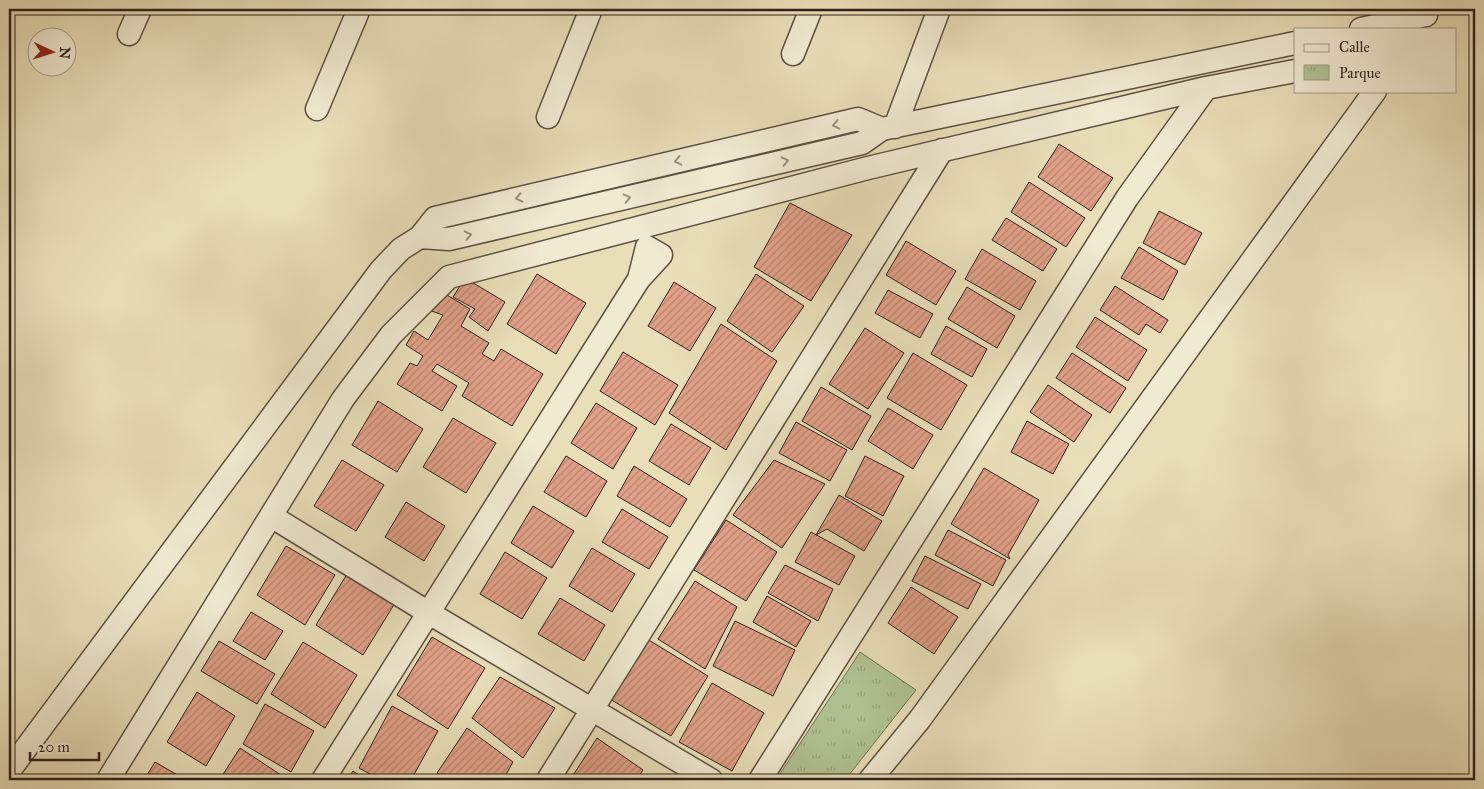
<svg xmlns="http://www.w3.org/2000/svg" width="1484" height="789" font-family="'IM FELL Great Primer',serif">
<style>
.park{fill:url(#park-tufts);stroke:#6f7258}
.building{fill:url(#building-hatch);stroke:#2e221d}
.lines{fill:none;stroke-linecap:round;stroke-linejoin:round}
.street-casing{stroke:#5c5144;stroke-width:25}
.street{stroke:#f0ead1;stroke-width:22}
.oneway{stroke:#999080}
</style>
<defs>
<pattern id="park-tufts" width="24" height="20" patternUnits="userSpaceOnUse" patternTransform="scale(1.25)"><rect width="24" height="20" fill="#b0c293"/><path d="M3 7l-1-3M5 7V3M7 7l1-3M15 17l-1-3M17 17v-4M19 17l1-3" fill="none" stroke="#98a67e"/></pattern>
<pattern id="building-hatch" width="6" height="6" patternUnits="userSpaceOnUse" patternTransform="scale(1.25)"><rect width="6" height="6" fill="#e1a188"/><path d="M-1 1l2-2M0 6l6-6M5 7l2-2" fill="none" stroke="#b7836f"/></pattern>
</defs>
<rect width="100%" height="100%" fill="#e8deb8"/>
<filter id="stains"><feTurbulence type="fractalNoise" baseFrequency=".004" numOctaves="4"/><feColorMatrix values="0 0 0 0 .2 0 0 0 0 .09 0 0 0 0 .02 0 0 0 .5 -.17"/></filter>
<radialGradient id="worn" r=".72"><stop offset=".6" stop-color="#630" stop-opacity="0"/><stop offset="1" stop-color="#630" stop-opacity=".3"/></radialGradient>
<path class="park" d="M860,652L916,690L845,780H776Z"/>
<path class="building" d="M1059,144L1113,178L1091,211L1038,177Z
M1029,182L1085,218L1066,247L1011,212Z
M790,203L852,235L811,301L754,267Z
M1159,211L1202,233L1185,265L1143,243Z
M1006,218L1057,249L1043,271L992,240Z
M906,241L956,271L936,305L886,275Z
M1139,247L1178,271L1163,300L1121,278Z
M982,249L1036,281L1020,310L965,279Z
M537,274L586,303L556,354L507,324Z
M756,274L804,306L772,352L727,321Z
M465,278L505,302L488,331L469,317L475,309L453,297Z
M674,282L716,308L690,351L648,326Z
M1115,286L1168,320L1160,333L1146,324L1139,335L1100,310Z
M967,287L1015,316L997,348L948,319Z
M888,290L933,314L920,338L875,313Z
M442,292L470,309L461,326L489,343L482,354L494,361L501,349L543,374L512,426L462,396L469,383L437,364L432,371L457,386L442,411L397,384L410,363L417,366L423,356L406,345L414,331L428,340L443,315L423,308Z
M1095,317L1147,350L1128,381L1076,347Z
M721,324L777,361L726,450L669,413Z
M946,326L987,349L972,377L931,354Z
M865,328L904,353L868,409L829,384Z
M623,352L678,385L655,425L600,391Z
M913,353L967,385L941,430L887,398Z
M1072,353L1126,388L1110,413L1056,378Z
M1048,385L1092,415L1074,442L1030,412Z
M821,387L871,416L852,450L802,421Z
M378,401L423,429L397,472L352,445Z
M596,403L637,428L613,469L571,443Z
M888,408L933,435L913,469L868,441Z
M453,418L496,443L466,493L423,467Z
M1027,421L1069,444L1053,474L1011,452Z
M796,422L847,450L830,481L779,453Z
M671,424L711,448L689,485L649,461Z
M566,456L607,481L586,517L544,492Z
M865,456L904,476L883,516L845,496Z
M342,460L384,485L356,531L314,506Z
M774,460L825,484L782,548L733,515Z
M634,466L687,499L670,527L617,496Z
M984,468L1039,500L1008,555L1010,559L951,524Z
M839,495L882,521L864,551L827,529L816,535Z
M406,502L445,526L424,561L385,537Z
M533,506L574,531L552,568L511,543Z
M622,509L668,537L649,569L602,542Z
M726,520L777,552L746,601L694,570Z
M948,530L1006,560L993,586L935,555Z
M811,532L855,556L839,585L795,562Z
M286,546L335,575L305,625L257,595Z
M592,548L635,574L612,612L569,586Z
M505,552L547,578L522,619L480,594Z
M925,556L981,584L968,609L912,581Z
M785,565L833,589L818,621L768,593Z
M347,574L395,603L363,655L316,625Z
M695,581L737,607L705,669L658,639Z
M911,587L958,617L934,654L888,623Z
M767,596L811,621L796,647L753,622Z
M560,598L605,625L584,661L538,634Z
M251,612L283,631L265,660L233,641Z
M735,621L795,650L773,696L713,666Z
M432,637L485,668L448,729L397,695Z
M647,639L708,676L671,736L610,699Z
M219,641L275,674L257,704L201,671Z
M303,642L357,675L325,728L271,694Z
M500,677L555,708L523,758L472,718Z
M712,683L764,713L732,771L679,742Z
M197,692L235,716L206,766L167,742Z
M265,704L314,731L291,772L243,744Z
M392,706L438,731L411,780H381L359,768Z
M467,728L513,762L503,780H450L437,773Z
M597,738L643,770L636,780H576L572,777Z
M240,748L287,779L286,780H222L220,779Z
M155,762L186,780H144Z
M353,771L366,780H347Z"/>
<g class="lines">
<g class="street-casing">
<path id="street" d="M1361,29L1426,15
M129,34L140,9
M793,54L811,9
M317,109L359,9
M548,117L591,9
M895,127L939,9
M420,237L449,239L862,143L882,129L1295,43
M271,516L429,613L711,780
M9,771L381,270L401,249L420,237L435,218L858,119L882,129
M108,780L343,399L391,335L449,277L868,168L1206,88L1295,71
M323,780L639,279L661,255L647,247L639,279
M548,780L942,150
M760,780L1127,198L1206,88
M870,780L920,719L1375,91"/>
</g>
<use href="#street" class="street"/>
</g>
<defs><path id="oneway-chevron" d="M-2-3.5L2.5 0L-2 3.5" fill="none" stroke-width="1.6" stroke-linecap="round" stroke-linejoin="round" transform="scale(1.25)"/></defs>
<g class="oneway">
<use href="#oneway-chevron" transform="translate(836 125) rotate(167)"/>
<use href="#oneway-chevron" transform="translate(678 161) rotate(167)"/>
<use href="#oneway-chevron" transform="translate(785 161) rotate(-13)"/>
<use href="#oneway-chevron" transform="translate(519 198) rotate(167)"/>
<use href="#oneway-chevron" transform="translate(627 198) rotate(-13)"/>
<use href="#oneway-chevron" transform="translate(468 235) rotate(-13)"/>
</g>
<rect width="1484" height="789" fill="none" stroke="#e8deb8" stroke-width="30"/>
<rect x="10" y="10" width="1464" height="769" fill="none" stroke="#2e221d" stroke-width="2.5"/>
<rect x="15" y="15" width="1454" height="759" fill="none" stroke="#2e221d"/>
<rect x="1294" y="28" width="162" height="65" fill="#f0ead1" stroke="#a29a89"/>
<rect x="1304" y="44" width="25" height="8" fill="#f0ead1" stroke="#a29a89"/>
<text x="1339" y="52" font-size="15" fill="#2e221d">Calle</text>
<rect x="1304" y="65" width="25" height="15" fill="url(#park-tufts)" stroke="#a29a89"/>
<text x="1339" y="78" font-size="15" fill="#2e221d">Parque</text>
<g transform="translate(52 52) rotate(94)"><circle r="24" fill="#f0ead1" stroke="#a29a89"/>
<path d="M0-4L9 19L0 12L-9 19Z" fill="#8f2418"/>
<text y="-8" font-size="14" font-weight="bold" text-anchor="middle" fill="#2e221d">N</text>
</g>
<path d="M30 752v8h69v-8" fill="none" stroke="#2e221d" stroke-width="2.5"/>
<text x="38" y="752" font-size="15" fill="#2e221d" stroke="#f0ead1" stroke-width="4" paint-order="stroke">20 m</text>
<rect width="100%" height="100%" filter="url(#stains)"/>
<rect width="100%" height="100%" fill="url(#worn)"/>
</svg>
